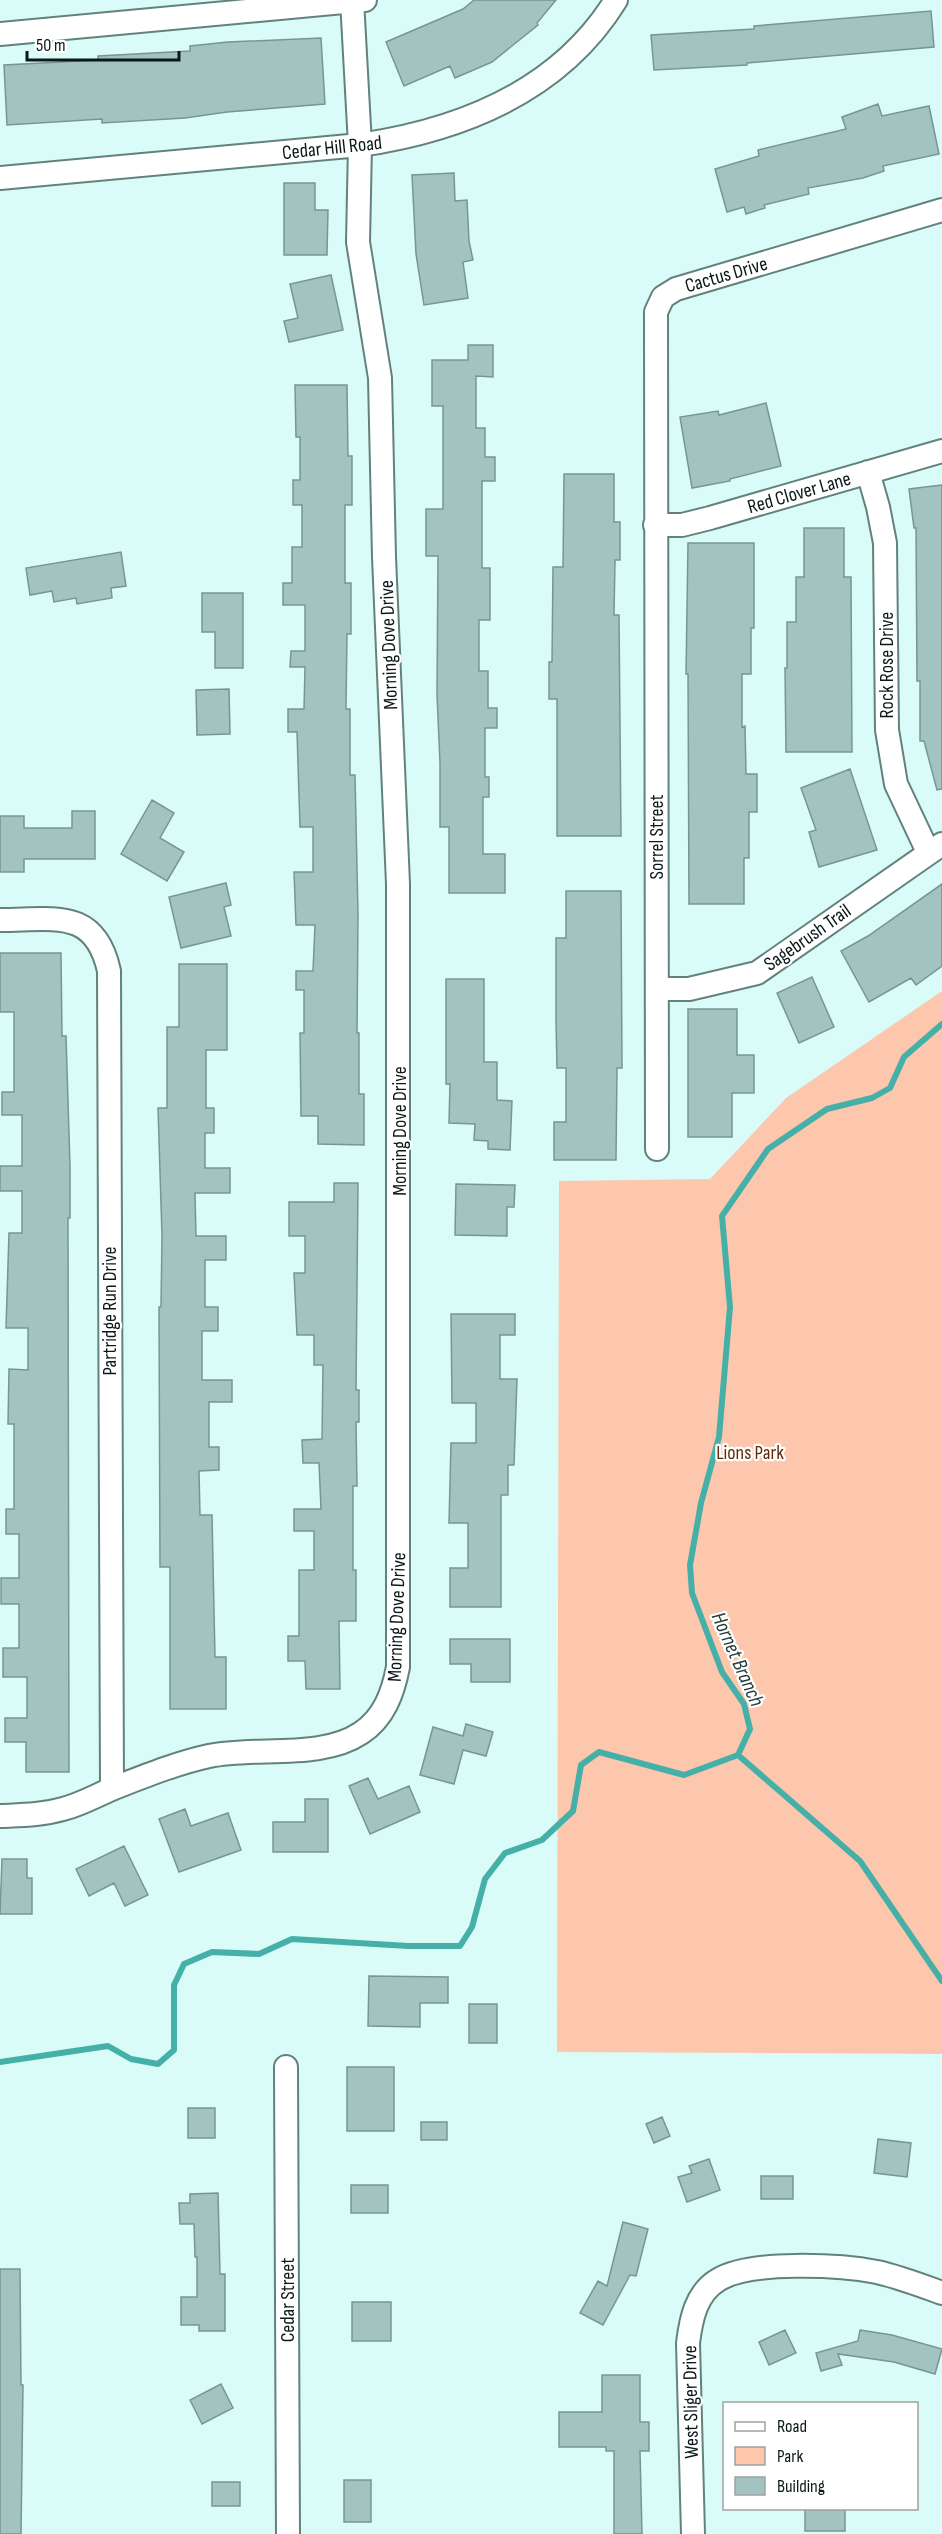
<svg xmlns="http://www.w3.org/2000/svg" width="942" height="2534" font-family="'Sofia Sans Condensed',sans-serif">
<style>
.green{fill:#fdc7ae}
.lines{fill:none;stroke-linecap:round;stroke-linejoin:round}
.stream{stroke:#45b0a8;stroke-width:6}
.building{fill:#a2c3c0;stroke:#779693;stroke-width:1.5}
.minor-casing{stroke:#62827e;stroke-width:26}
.minor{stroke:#fff;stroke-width:22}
.labels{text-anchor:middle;stroke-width:4.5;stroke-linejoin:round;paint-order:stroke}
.street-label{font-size:20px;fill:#0b1817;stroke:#fff}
.park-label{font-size:20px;fill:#622907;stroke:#fff}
.water-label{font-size:21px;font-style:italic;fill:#233c39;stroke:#fff}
</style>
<rect width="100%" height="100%" fill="#dafcf8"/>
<path class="green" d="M942,991V2054L557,2052L559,1181L710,1179L786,1098Z"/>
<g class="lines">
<path class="stream" d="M738,1755L860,1861L942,1981
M0,2062L108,2046L131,2059L158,2064L174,2050V1985L184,1964L212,1952L259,1954L292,1939L408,1946H460L472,1927L485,1879L505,1853L542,1840L573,1811L581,1765L599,1752L684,1775L738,1755L750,1729L744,1704L722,1672L692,1593L690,1565L701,1503L719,1437L730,1307L722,1216L768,1149L827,1109L872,1098L890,1088L904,1057L942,1024"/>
</g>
<path class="building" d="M474,0H556L537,23L538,25L492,62L455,78L450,66L404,86L386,42L463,9Z
M931,11L934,47L747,63V65L654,70L651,35L754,29V26Z
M321,38L325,104L227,112L185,118L102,123V119L7,125L4,65L98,60V56L190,51V46L228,42Z
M878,104L882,116L929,106L939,154L883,166L884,171L863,178L808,188L809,194L764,205L765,208L746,214L744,207L727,212L715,169L759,156L758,150L846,129L842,117Z
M454,173L455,201L467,200L469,241L473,260L463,262L468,298L424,305L416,254L412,175Z
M284,183H315V210H328L327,255H284Z
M331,275L343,330L289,342L284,321L298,318L290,284Z
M468,345H493V377L476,376V428H485V457H495V481H482V568H490V620H479V671H488V708H497V728H485V777H489V797H483V854H505V893H449V827H440V763L437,694L438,556H426V509H443V406H432V360H468Z
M295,385H347L348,456H352V505H345V583H351V634H347L346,709H350V775H355L358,914L357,1033H359V1094H364V1145L318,1144V1116H301L300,1033H304V990H296V971H313L315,925H296L294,872H313V827H300L297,732H288V709H304L305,667H290L291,651H305V605H283V583H292V547H302V505H293V480H300V437H296Z
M766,403L781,466L730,479V481L692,488L680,417L718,411L719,415Z
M564,474H614V522H620V560H615L614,615H619L621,836H557V699H549V662H552L553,567H563Z
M942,485V789L937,790L924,741H920V681H917L916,528H914L909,489Z
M804,528H844V577H851L852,752H786L785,668H787V622H796V577H804Z
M688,543H754V628H751V674H742V727L745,726L746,774H757V812H749V858H744V904H689L688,674H686Z
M121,552L126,586L111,588L112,598L77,604L76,598L54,602L52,591L30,595L26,568Z
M202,593H243V668H215V632H202Z
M229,689L230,734L197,735L196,690Z
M850,769L877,850L819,867L809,832L816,830L801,788Z
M152,800L174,813L160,838L184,852L167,881L121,854Z
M72,811H95V859H24V872H0V816H24V828H72Z
M226,883L231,905L224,907L231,936L181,948L169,897Z
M942,884V966L916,985L911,978L869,1002L841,951L868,936Z
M566,891H621L622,1068H617L616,1160H554V1122H566V1068H557L556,1022V938H566Z
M0,953H61L62,1036H66L70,1166V1218H68L69,1772H26V1742H5V1718H27V1677H3V1648H19V1604H1V1578H19V1534H6V1509H14V1424H8L9,1369L28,1370V1328H6L9,1233H22V1191H0V1166H22V1115H2V1092H14V1012H0Z
M179,964H227V1050H206V1108H214V1133H205V1168H230V1193H195L196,1236H226V1260H205V1307H218V1331H202V1380H232V1402H209V1447H219V1470L199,1471L200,1515H212L215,1657H226V1709H170V1567H160L159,1307H161L162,1236L158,1108H167V1027H179Z
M812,977L834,1027L799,1043L777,993Z
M446,979H484V1062H497V1100L512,1101L510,1150L488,1149V1141L474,1140L475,1124L449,1123L450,1084H446Z
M688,1009H737V1055H754V1093H732V1137H688Z
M334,1183H358L356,1390H359V1422H356L357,1486H353V1570H356V1621H339L340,1689H306L305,1661H288V1636H299V1570H314V1531H294V1509H321L319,1463H303L302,1440L322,1439L323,1365H314V1335H297L294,1273H305V1236H289V1202H334Z
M456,1184L515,1185L514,1207H507V1236L455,1235Z
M451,1314H515V1335H500V1379H517L514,1465H508V1495H501V1607H450V1568H468V1523H449L451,1443H476V1403H452Z
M450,1639H510V1682H471V1664H450Z
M466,1724L493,1732L486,1756L463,1750L454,1784L420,1775L433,1727L463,1736Z
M368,1778L378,1799L409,1786L420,1812L370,1834L349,1786Z
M305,1799H328V1852H273V1822H305Z
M185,1809L191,1826L228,1813L241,1850L179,1872L159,1819Z
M124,1846L148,1895L125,1906L114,1883L89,1896L76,1869Z
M2,1859H27V1878H32V1914H0Z
M369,1976L448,1977V2003H420V2027L368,2026Z
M469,2004H497V2043H469Z
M347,2067H394V2131H347Z
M188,2108H215V2138H188Z
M662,2117L670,2136L654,2143L646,2124Z
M421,2122H447V2140H421Z
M878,2139L911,2143L907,2177L874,2173Z
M709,2159L720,2190L687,2202L678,2177L692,2173L689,2166Z
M761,2176H793V2199H761Z
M351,2185H388V2213H351Z
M218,2193L220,2274H225V2331H199V2325H181V2297H197V2257H195L194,2224H180L179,2203H190V2194Z
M623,2222L648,2229L636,2276L630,2275L603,2325L580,2313L598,2281L607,2286Z
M0,2269H20L21,2385H23L21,2534H0Z
M352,2302H391V2341H352Z
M785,2330L796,2353L769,2365L759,2342Z
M860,2330L892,2335L942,2349L935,2374L894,2362L838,2354L842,2365L821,2371L816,2353L858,2341Z
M602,2375H640V2422H649V2451H640L642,2534H614V2451H606V2447H559V2412H602Z
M221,2384L233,2408L202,2424L190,2400Z
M344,2480H371V2522H344Z
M212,2482H240V2506H212Z
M805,2508H845V2531H805Z"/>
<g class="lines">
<g class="minor-casing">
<path id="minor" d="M0,34L365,0
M0,178L360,145C462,130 560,91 616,0
M868,472L878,507L885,543L887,730L896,784L928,852
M655,525H682L710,518L942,451
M0,920C53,920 95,907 109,971L112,1789
M657,989H689L757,973L942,844
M657,1149L656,312L663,297L676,289L942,210
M0,1816C22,1815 42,1815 63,1809C82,1804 97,1795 114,1788C145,1776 177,1763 209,1756C256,1746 321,1760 361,1733C384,1718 393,1693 398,1667V884L384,557L380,378L358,242L360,145L352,0
M286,2067L288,2534
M693,2534L688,2343C691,2319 696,2293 718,2280C750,2260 840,2265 877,2272C899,2277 920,2285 942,2293"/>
</g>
<use href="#minor" class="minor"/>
</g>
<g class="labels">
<g class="street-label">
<text transform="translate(332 147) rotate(-6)" y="7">Cedar Hill Road</text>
<text transform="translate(726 274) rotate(-16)" y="7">Cactus Drive</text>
<text transform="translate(799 492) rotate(-16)" y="7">Red Clover Lane</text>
<text transform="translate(388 645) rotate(-92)" y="7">Morning Dove Drive</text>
<text transform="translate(886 665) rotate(-90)" y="7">Rock Rose Drive</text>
<text transform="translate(656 837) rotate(-90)" y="7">Sorrel Street</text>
<text transform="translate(807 937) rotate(-35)" y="7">Sagebrush Trail</text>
<text transform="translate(399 1131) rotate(-90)" y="7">Morning Dove Drive</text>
<text transform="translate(109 1311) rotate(-90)" y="7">Partridge Run Drive</text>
<text transform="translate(396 1617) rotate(-88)" y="7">Morning Dove Drive</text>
<text transform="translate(287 2300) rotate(-90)" y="7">Cedar Street</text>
<text transform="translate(690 2402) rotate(-91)" y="7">West Sliger Drive</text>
</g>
<g class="park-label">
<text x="750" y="1459">Lions Park</text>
</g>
<g class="water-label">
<text transform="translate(738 1659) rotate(66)" y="7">Hornet Branch</text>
</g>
</g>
<rect x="723" y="2402" width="195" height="108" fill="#ffffff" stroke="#9da3a2" stroke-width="1.5"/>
<rect x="735" y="2422" width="30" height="9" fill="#ffffff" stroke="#9da3a2" stroke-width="1.5"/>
<text x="777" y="2432" font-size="18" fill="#0b1817">Road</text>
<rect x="735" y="2447" width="30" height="18" fill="#fdc7ae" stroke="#9da3a2" stroke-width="1.5"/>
<text x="777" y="2462" font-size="18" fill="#0b1817">Park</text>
<rect x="735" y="2477" width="30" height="18" fill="#a2c3c0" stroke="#9da3a2" stroke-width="1.5"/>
<text x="777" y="2492" font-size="18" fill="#0b1817">Building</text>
<path d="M27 51v9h152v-9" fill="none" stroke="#0b1817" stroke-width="3"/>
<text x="36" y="51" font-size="18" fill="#0b1817" stroke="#ffffff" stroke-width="4.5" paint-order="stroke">50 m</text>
</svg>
